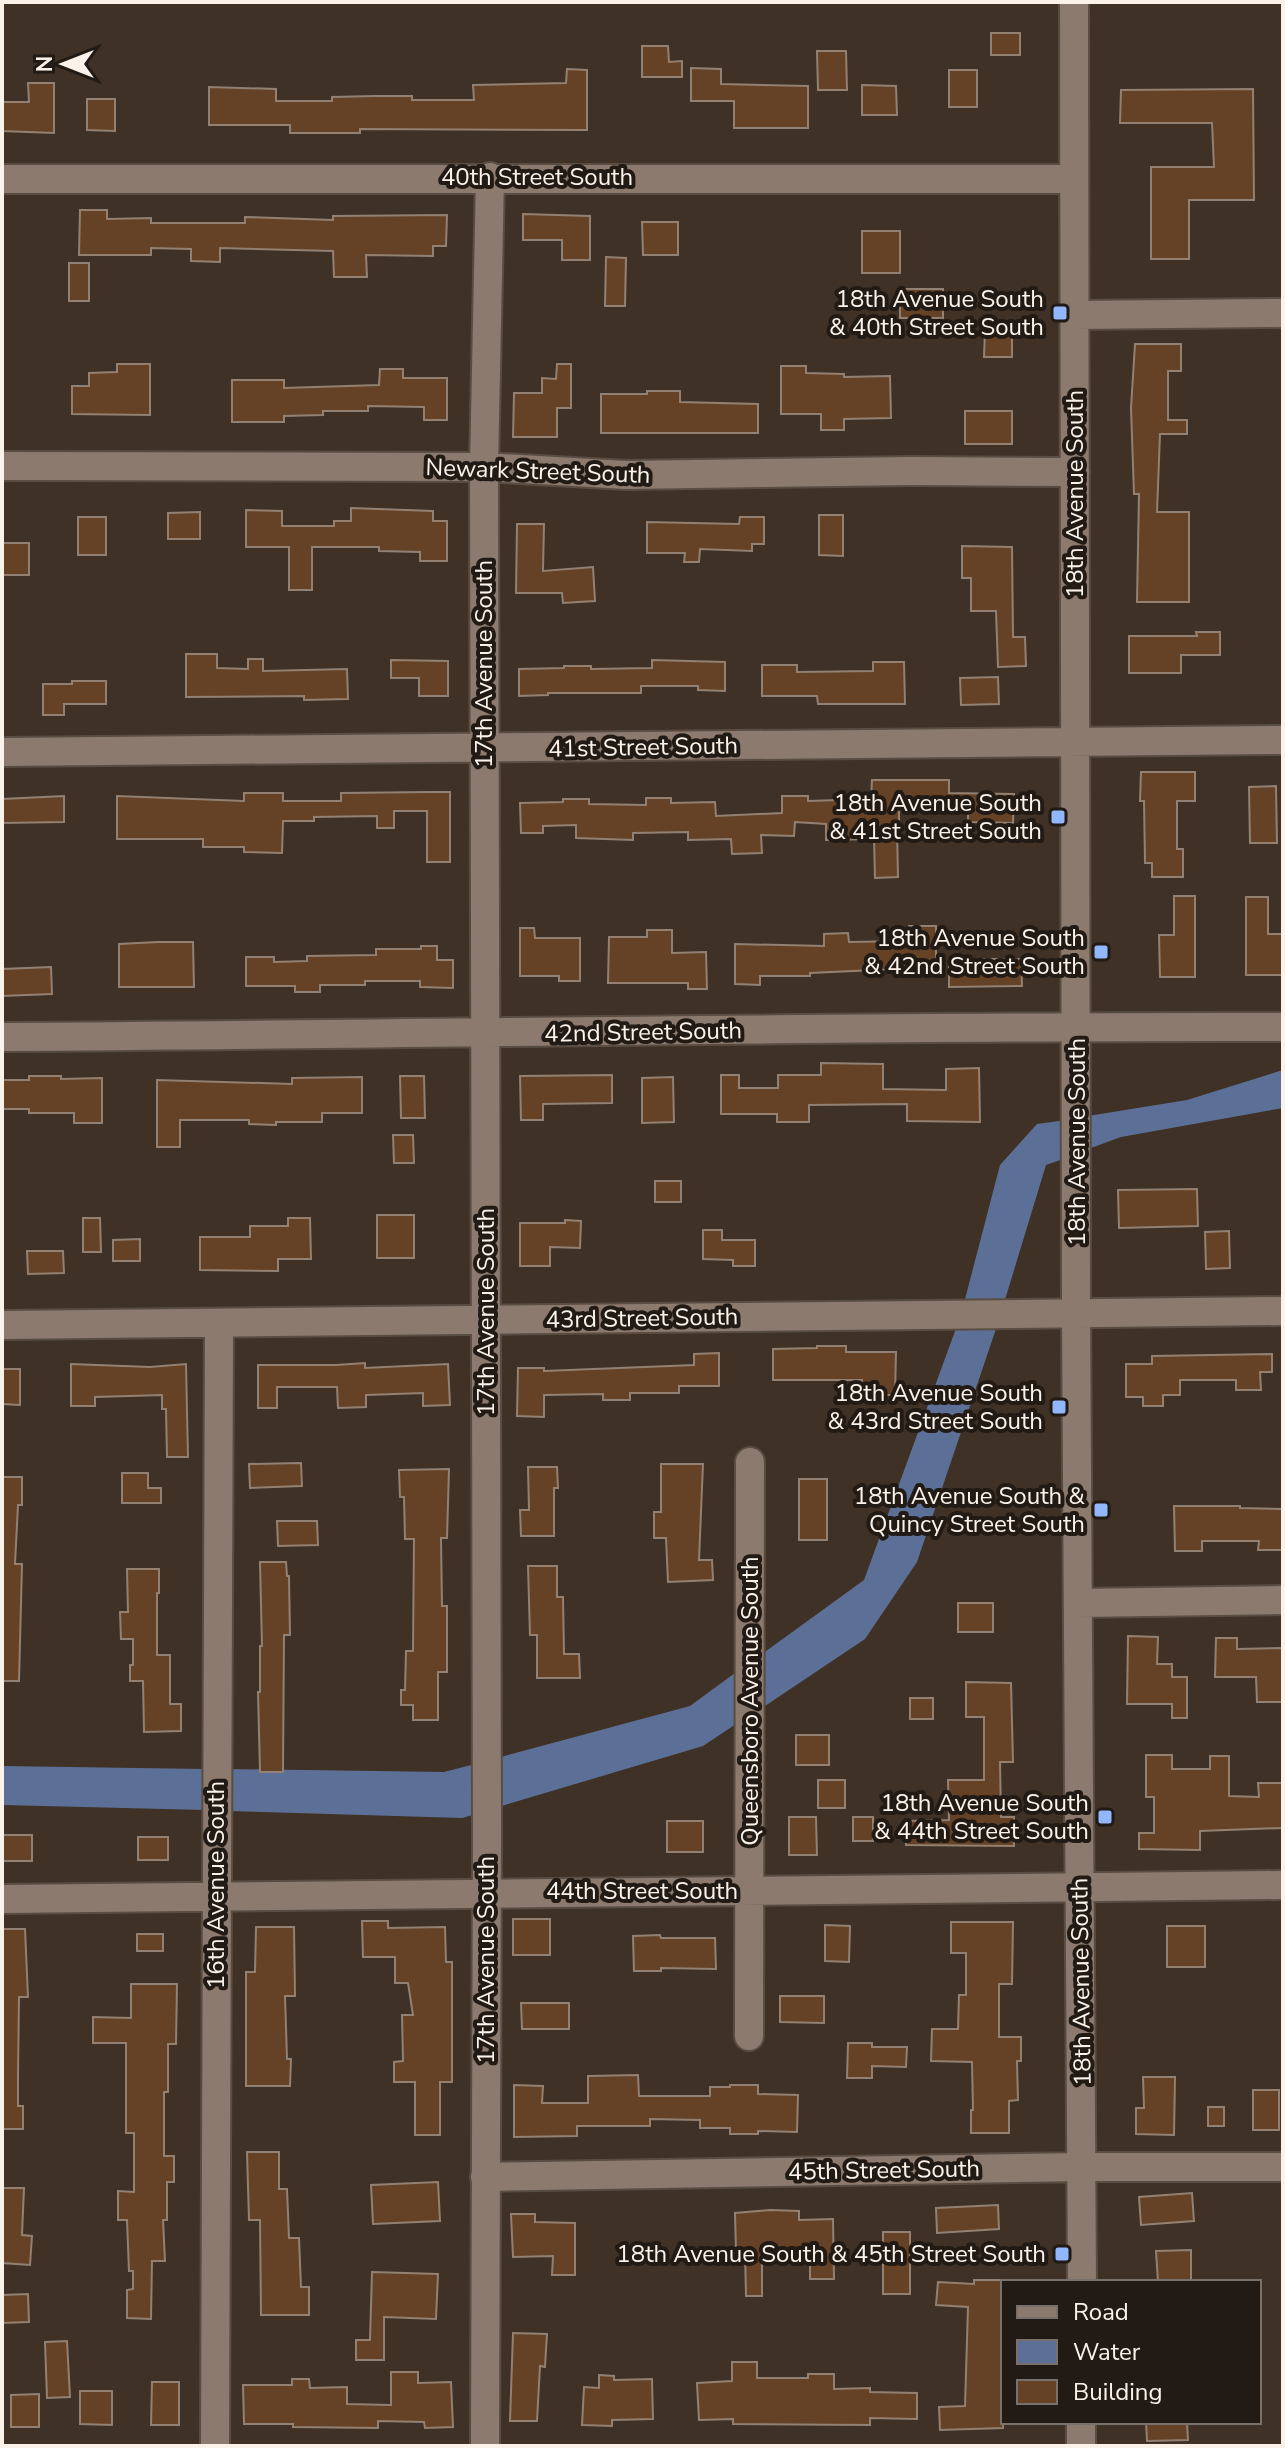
<svg xmlns="http://www.w3.org/2000/svg" width="1285" height="2448" font-family="'Nunito Sans',sans-serif">
<style>
.water{fill:#5c7097}
.building{fill:#654225;stroke:#928173;stroke-width:2}
.lines{fill:none;stroke-linecap:round;stroke-linejoin:round}
.minor-casing{stroke:#594c43;stroke-width:32}
.minor{stroke:#8b7a6d;stroke-width:28}
.poi-dot{fill:#93b7fd;stroke:#211a15;stroke-width:3}
.labels{text-anchor:middle;stroke-width:8;stroke-linejoin:round;paint-order:stroke}
.street-label{font-size:24px;fill:#fbf2ea;stroke:#211a15}
.poi-label{font-size:24px;fill:#fbf2ea;stroke:#211a15;text-anchor:end}
</style>
<rect width="100%" height="100%" fill="#3f3125"/>
<path class="water" d="M1283,1070V1108L1121,1137L1088,1149V1116L1187,1100Z
M1066,1120V1158L1046,1165L1004,1303H964L1000,1165L1037,1124Z
M958,1323H998L917,1562L865,1639L762,1708V1654L864,1580Z
M739,1670V1722L703,1746L498,1807L497,1758L690,1706Z
M475,1764L476,1814L462,1818L227,1811V1769L444,1772Z
M2,1766L205,1769V1810L2,1805Z"/>
<path class="building" d="M991,33H1020V55H991Z
M642,46H668L669,62L682,61V77H642Z
M817,51H846L847,90H818Z
M691,68L721,69V84L808,86V128H734V101H691Z
M567,69L587,70V130L360,129V133H290V125H209V87L276,89V101H332V97L374,96H412V100H474L473,85L566,83Z
M949,70H977V107H949Z
M28,83H54V133L2,131V102H29Z
M862,85L896,86L897,115H862Z
M1253,89L1254,200H1189V259H1151V167H1214L1212,123H1120L1121,90Z
M87,99H115V131L87,130Z
M80,210H107V219L151,218V223H245V217L333,220V216L447,215L446,246H433V256L366,255L367,277H334L333,251L220,248V262L191,261V249L151,248V255H79Z
M523,214L590,216V260H562V240H523Z
M642,222H678V255H643Z
M862,231H900V273H862Z
M606,257L626,258L625,306H605Z
M69,263H89V301H69Z
M900,289H943V318H900Z
M985,331H1012V357H984Z
M1135,344H1181V371H1168V420H1187V434H1160L1157,512H1189V602H1137L1139,494H1134L1131,408Z
M117,364H150V415L72,414V386H89V373L117,372Z
M557,364H571V408H557V437H513L514,393H542V378L556,379Z
M781,366H806V373L844,374V377L890,376L891,418L844,419V430H821V414H781Z
M380,369H403V378H447V420H424V407L368,406V411H323V415L284,416V422H232V380H284V388L379,385Z
M647,391H680V402L758,404V433H601V394H647Z
M965,411H1012V444H965Z
M351,508L433,511V521H447V561H420V552L379,551V547H312V590H289V547H246V510L282,511V526H334V521H351Z
M200,512V539H168V513Z
M819,515H843V556L819,555Z
M78,517H106V555H78Z
M740,517H764V544H752V551L700,549L699,562H684L685,553H647V522L739,524Z
M517,524H544L543,571L593,567L595,601L563,603L562,593H516Z
M2,543H29V575H2Z
M962,546L1012,547L1013,637H1025L1026,666L998,667L996,611H971V578H962Z
M1196,632H1220V655H1181V673H1129V636H1197Z
M186,654H217V668L248,669V659H263V671L347,669L348,699L304,700V696L186,697Z
M391,660L448,661V696H419V678H391Z
M652,660L725,662V691L698,690V686H641V693H548V695L519,696V669L564,668V666H591V669L652,668Z
M873,662H904L905,704H818L817,696H762V665H797V672L873,671Z
M998,677L999,704L961,705L960,678Z
M72,681H106V704H64V715H43V684H72Z
M1141,772H1195V801H1177V849H1183V877H1152V863H1145L1144,801H1140Z
M872,780H949V793L1014,794L1013,823L968,822V810H899V829H897L898,877L875,878L874,839L826,840V824L795,822L794,836L761,835L762,853L732,854L731,839L688,840V832L633,833V840L576,838V825L543,826V833H521L520,803L563,802V799H589V804L646,805V798H671V803L715,802L716,816L782,813V796H808V801L871,799Z
M1276,786L1277,843H1250L1249,787Z
M428,792H450V862H427V811H394V828H377V816L314,817V821H283L282,853L244,852V847H203V839H117V796L244,801V793H283V801H341V793Z
M64,796V822L2,823V799Z
M1174,896H1195V977H1160L1159,935H1174Z
M1246,897H1268V934H1282V975H1246Z
M909,926H936V966H897V969L810,973V976H760V985L735,984V944L824,946V934L848,933L849,942L908,941Z
M520,928H534L535,938H580V981H559V976H520Z
M647,930H672V953L706,952L707,989H688V983H608L609,937H647Z
M158,942H193L194,987H119V944Z
M421,946H437V960H453V988L420,987V981H365V985H320V992H295V986H246V957H274V962L307,961V956L376,955V949H421Z
M949,959H1021L1022,986L949,987Z
M51,967L52,994L2,996V969Z
M821,1063L883,1064V1089L946,1090V1069L979,1068L980,1122L907,1121V1104L809,1105V1122H777V1114H721V1075H739V1088H778V1075H821Z
M612,1075V1103L543,1104V1120H521L520,1076Z
M29,1076H61V1079L102,1078V1123H74V1113H29V1109H2V1080H29Z
M400,1076H424L425,1118H401Z
M362,1077V1113H322V1122H276V1125L249,1124V1120H180V1147H157V1080L292,1084V1078Z
M673,1077L674,1122L642,1123V1078Z
M393,1135H413L414,1163H394Z
M655,1181H681V1202H655Z
M1197,1189L1198,1226L1119,1228L1118,1190Z
M377,1215H414V1258H377Z
M83,1218H100L101,1252H83Z
M288,1218H310L311,1259H278V1271L200,1270V1237H250V1226H288Z
M565,1220L581,1221L580,1248L550,1247V1266H520V1223H565Z
M703,1230H722V1240H755V1266H733V1260L703,1259Z
M1229,1231L1230,1268L1206,1269L1205,1232Z
M140,1239V1261H113V1240Z
M27,1251H63L64,1273L28,1274Z
M817,1346H846V1352H896L895,1395H862V1380H773V1349L817,1348Z
M719,1353V1386H679V1393H630V1400H603V1394L544,1395V1417L517,1416L518,1368H544V1371L694,1365V1354Z
M1272,1354V1372H1260L1261,1390H1236V1380H1180V1395H1163V1406H1143V1397H1126V1364H1152V1356Z
M365,1363V1368L448,1364L450,1405L423,1406V1393L366,1395V1407L338,1408L337,1387H277V1408H258V1365H336Z
M71,1364L150,1367L186,1364L188,1457H167L166,1409H162V1395L95,1397V1406H71Z
M2,1369H20V1405L2,1404Z
M301,1463L302,1486L250,1488L249,1464Z
M661,1464H703L699,1560H712L713,1580L668,1582L666,1538H654V1512H661Z
M528,1467H557L558,1488H554V1536H521L520,1510H529Z
M449,1469L447,1538H441L442,1606H447V1672H438V1720H413V1705H401V1690H405L406,1651H413L414,1539H405L404,1497H400L399,1470Z
M122,1473H148V1488H161V1503H122Z
M2,1477H22V1505H18L15,1564H22L19,1681H2Z
M799,1479H827V1540H799Z
M1174,1506H1240V1508L1283,1509V1550H1258L1259,1541H1202V1551H1175Z
M277,1521H317L318,1545L278,1546Z
M260,1562H286L287,1576H289L290,1635H284L283,1772H260L258,1692H260V1646H262Z
M528,1566H557V1597H563L564,1654H579L580,1678H537V1635H530Z
M127,1569H159V1593H157V1655H170V1704H181V1731L144,1732L143,1681H130V1665H133V1639H121L120,1612H128Z
M958,1603H993V1632H958Z
M1128,1636L1158,1637L1157,1664H1172V1677H1187V1718H1172V1704H1127Z
M1216,1638H1237V1649L1282,1648L1283,1702H1257L1256,1677H1215Z
M966,1682L1011,1683L1013,1762H1000L1001,1817H1014V1846L906,1845L905,1821L949,1820L948,1780H984V1717H966Z
M910,1698H933V1719H910Z
M796,1735H829V1765H796Z
M1146,1755H1172V1769H1210V1756H1229V1796L1259,1797L1258,1783H1282V1828L1200,1831V1850L1139,1849V1833H1154V1797H1146Z
M818,1780H845V1808H818Z
M789,1817H816L817,1855H789Z
M853,1817H873V1841H853Z
M667,1821H703V1852H667Z
M2,1835H32V1861H2Z
M138,1837H168V1860H138Z
M513,1919H550V1955H513Z
M362,1921H388V1928L445,1927L446,1962H452V2082H440V2135H415V2082H394V2062L403,2061L402,2015H413L408,1983H395V1957H363Z
M951,1922H1013L1012,1984H999V2037H1021V2061H1017L1018,2100L1009,2101V2133H971V2110H973L972,2062L931,2061L932,2029H958L959,1995H966V1953H951Z
M825,1925L850,1926L849,1962L825,1961Z
M1167,1926H1205V1967H1167Z
M256,1927H294L295,1996H285L287,2059H291L290,2086H246V1972H255Z
M2,1929H25L28,1997H19L18,2075V2106H23V2129H2Z
M137,1934H163V1951H137Z
M660,1935L661,1938H715L716,1969L661,1968V1971H634L633,1936Z
M131,1984H177L176,2044H168V2092H164V2156H174V2182H167V2220H163L165,2261H152L151,2319L127,2318V2290L133,2289V2271H129L127,2220H118V2191L134,2192V2133H126V2043H93V2017L131,2018Z
M780,1996H824V2023L780,2022Z
M521,2003H569V2029H522Z
M848,2043H872V2047H907L906,2067L872,2066V2078H847Z
M638,2075L639,2096H710V2087H730V2085H758V2094L798,2095L797,2132L758,2131V2134H730V2128H700V2120L650,2119V2126H577V2136L514,2137V2085L543,2086L542,2103H588V2076Z
M1143,2077H1175L1174,2135L1136,2134V2108H1144Z
M1253,2090H1279V2130H1253Z
M1208,2107H1224V2126H1208Z
M247,2152H279V2189H287L289,2238H299L301,2287H309V2315H261L260,2220H249Z
M438,2182L440,2221L373,2224L371,2185Z
M2,2188H24L22,2235L32,2236L30,2265L2,2263Z
M1192,2193L1194,2221L1141,2225L1139,2197Z
M998,2205L999,2229L937,2233L936,2208Z
M770,2210L799,2211V2220L833,2219L834,2279H810V2253L762,2252V2296H746L745,2251L736,2252L735,2213Z
M511,2214H535V2222L575,2223V2275H552L553,2256L513,2257Z
M883,2232H910V2294H883Z
M1191,2250V2282H1158L1156,2251Z
M372,2272L438,2274L436,2319L384,2317V2360H356V2340H370Z
M974,2280H1003V2428L940,2430L939,2407L965,2406L968,2307L936,2305L938,2282L974,2284Z
M28,2294L29,2322L2,2323V2295Z
M513,2333L547,2334L545,2367L540,2366L537,2421H510Z
M67,2341L70,2397L47,2398L45,2342Z
M732,2362H757V2378H808V2374H834V2389L870,2388V2392L917,2393V2419L870,2418V2425L733,2424V2419L699,2420L697,2383L732,2381Z
M391,2372H418V2383L451,2382L453,2427L425,2428L424,2422L378,2421V2428L293,2427V2424H244L243,2385H292V2379H309L310,2388L347,2387V2404L391,2405Z
M599,2375L614,2376V2380L652,2379L653,2419L612,2420V2426L582,2425L584,2387L599,2388Z
M152,2382H179V2425H151Z
M80,2391H112V2425L80,2424Z
M39,2394V2427H11V2395Z
M1146,2422H1187L1188,2440L1147,2441Z"/>
<g class="lines">
<g class="minor-casing">
<path id="minor" d="M1074,2L1076,1312L1082,2282
M2,179H1073
M1074,315L1283,313
M2,466L484,467L626,475L912,471L1075,472
M2,752L1283,740
M2,1037C429,1034 856,1026 1283,1027
M2,1325L1283,1311
M1079,1603L1283,1600
M2,1899L1283,1885
M749,2036L750,1462
M485,2177L1083,2167H1283
M215,2446L219,1325
M485,2446L487,1838L484,467L490,177
M1081,2446V2422"/>
</g>
<use href="#minor" class="minor"/>
</g>
<g class="poi-dot">
<rect x="1052" y="305" width="16" height="16" rx="4"/>
<rect x="1050" y="809" width="16" height="16" rx="4"/>
<rect x="1093" y="944" width="16" height="16" rx="4"/>
<rect x="1051" y="1399" width="16" height="16" rx="4"/>
<rect x="1093" y="1502" width="16" height="16" rx="4"/>
<rect x="1097" y="1809" width="16" height="16" rx="4"/>
<rect x="1054" y="2246" width="16" height="16" rx="4"/>
</g>
<g class="labels">
<g class="street-label">
<text x="537" y="185">40th Street South</text>
<text transform="translate(538 471) rotate(2)" y="8">Newark Street South</text>
<text transform="translate(1075 494) rotate(-90)" y="8">18th Avenue South</text>
<text transform="translate(484 664) rotate(-90)" y="8">17th Avenue South</text>
<text transform="translate(643 747) rotate(-1)" y="8">41st Street South</text>
<text transform="translate(643 1032) rotate(-1)" y="8">42nd Street South</text>
<text transform="translate(1077 1142) rotate(-90)" y="8">18th Avenue South</text>
<text transform="translate(486 1312) rotate(-90)" y="8">17th Avenue South</text>
<text transform="translate(642 1318) rotate(-1)" y="8">43rd Street South</text>
<text transform="translate(750 1701) rotate(-90)" y="8">Queensboro Avenue South</text>
<text transform="translate(216 1885) rotate(-90)" y="8">16th Avenue South</text>
<text x="642" y="1899">44th Street South</text>
<text transform="translate(486 1960) rotate(-90)" y="8">17th Avenue South</text>
<text transform="translate(1081 1982) rotate(-91)" y="8">18th Avenue South</text>
<text transform="translate(884 2170) rotate(-1)" y="8">45th Street South</text>
</g>
<g class="poi-label">
<text x="1044" y="307">18th Avenue South<tspan x="1044" dy="28">&amp; 40th Street South</tspan></text>
<text x="1042" y="811">18th Avenue South<tspan x="1042" dy="28">&amp; 41st Street South</tspan></text>
<text x="1085" y="946">18th Avenue South<tspan x="1085" dy="28">&amp; 42nd Street South</tspan></text>
<text x="1043" y="1401">18th Avenue South<tspan x="1043" dy="28">&amp; 43rd Street South</tspan></text>
<text x="1085" y="1504">18th Avenue South &amp;<tspan x="1085" dy="28">Quincy Street South</tspan></text>
<text x="1089" y="1811">18th Avenue South<tspan x="1089" dy="28">&amp; 44th Street South</tspan></text>
<text x="1046" y="2262">18th Avenue South &amp; 45th Street South</text>
</g>
</g>
<rect width="1285" height="2448" fill="none" stroke="#fbf2ea" stroke-width="8"/>
<rect x="1001" y="2280" width="260" height="144" fill="#211a15" stroke="#78706a" stroke-width="2"/>
<rect x="1017" y="2306" width="40" height="12" fill="#8b7a6d" stroke="#78706a" stroke-width="2"/>
<text x="1073" y="2320" font-size="24" fill="#fbf2ea">Road</text>
<rect x="1017" y="2340" width="40" height="24" fill="#5c7097" stroke="#78706a" stroke-width="2"/>
<text x="1073" y="2360" font-size="24" fill="#fbf2ea">Water</text>
<rect x="1017" y="2380" width="40" height="24" fill="#654225" stroke="#78706a" stroke-width="2"/>
<text x="1073" y="2400" font-size="24" fill="#fbf2ea">Building</text>
<g transform="translate(64 64) rotate(270)" stroke="#211a15" stroke-width="6" paint-order="stroke">
<path d="M0-6L14 30L0 20L-14 30Z" fill="#fbf2ea"/>
<text y="-12" font-size="22" font-weight="bold" text-anchor="middle" fill="#fbf2ea">N</text>
</g>
</svg>
